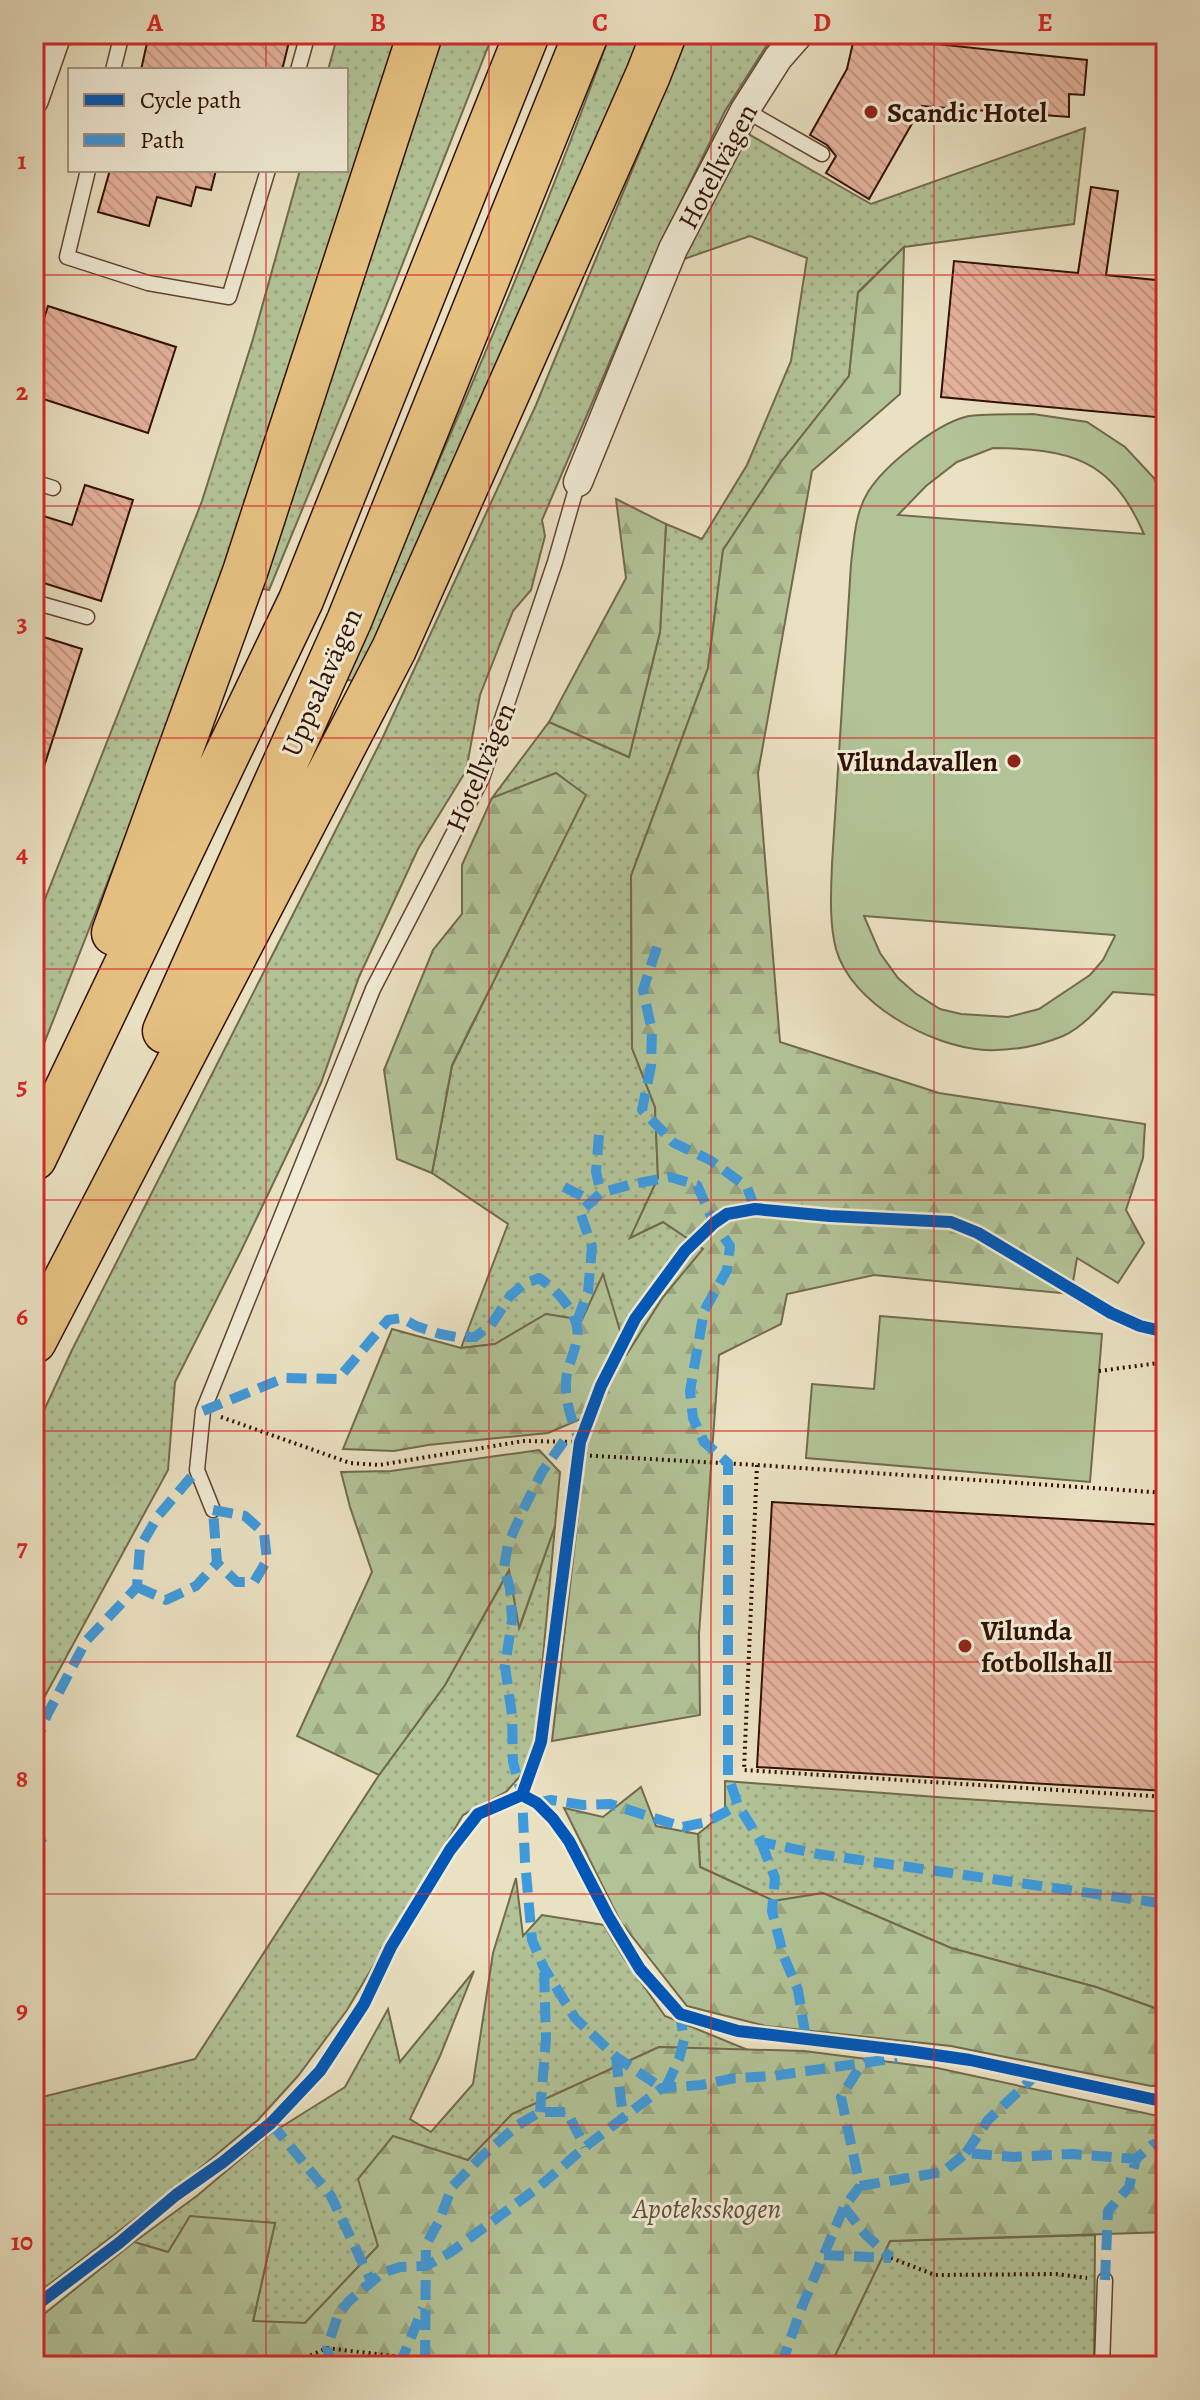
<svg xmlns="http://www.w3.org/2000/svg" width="1200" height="2400" font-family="Alegreya,serif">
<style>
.grass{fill:url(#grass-dots);stroke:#726a4d;stroke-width:2}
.forest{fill:url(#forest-firs);stroke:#726a4d;stroke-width:2}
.pitch{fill:#b2c397;stroke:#726a4d;stroke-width:2;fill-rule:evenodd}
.building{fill:url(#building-back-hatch);stroke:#321103;stroke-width:2}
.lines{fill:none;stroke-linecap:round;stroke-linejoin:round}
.lane-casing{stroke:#604533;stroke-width:17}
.street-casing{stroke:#604533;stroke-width:31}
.highway-casing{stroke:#321103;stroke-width:47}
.path{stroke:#321103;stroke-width:4;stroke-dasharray:2 4;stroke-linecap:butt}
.lane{stroke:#f1ecd7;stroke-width:14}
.street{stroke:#f1ecd7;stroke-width:28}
.highway{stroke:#e5c081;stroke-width:44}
.quiet{stroke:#3e9add;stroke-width:10;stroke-dasharray:20 10;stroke-linecap:butt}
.cycleway-casing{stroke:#f1ecd7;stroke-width:17}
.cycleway{stroke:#0057b8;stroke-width:12}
.grid{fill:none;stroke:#d62828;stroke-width:2;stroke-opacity:0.55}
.poi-dot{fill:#8f2418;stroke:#f1ecd7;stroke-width:3}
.labels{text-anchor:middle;stroke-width:6;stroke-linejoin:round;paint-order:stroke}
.poi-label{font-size:28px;font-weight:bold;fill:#321103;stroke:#f1ecd7;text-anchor:start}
.street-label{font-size:28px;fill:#321103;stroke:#f1ecd7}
.park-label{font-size:28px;font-style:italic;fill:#5f4f37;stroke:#f1ecd7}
.neatline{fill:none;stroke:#d62828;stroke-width:3}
.grid-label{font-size:26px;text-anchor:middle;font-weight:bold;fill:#d62828}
</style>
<defs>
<pattern id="grass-dots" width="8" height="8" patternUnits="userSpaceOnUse" patternTransform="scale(2)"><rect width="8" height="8" fill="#b2c397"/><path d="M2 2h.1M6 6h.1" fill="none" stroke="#9aa680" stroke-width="1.8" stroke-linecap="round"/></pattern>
<pattern id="forest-firs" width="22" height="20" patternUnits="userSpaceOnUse" patternTransform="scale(2)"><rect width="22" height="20" fill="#b2c397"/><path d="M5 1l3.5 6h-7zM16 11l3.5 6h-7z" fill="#9aa680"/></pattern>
<pattern id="building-back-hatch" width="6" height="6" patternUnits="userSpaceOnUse" patternTransform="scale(2)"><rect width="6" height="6" fill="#e6b39e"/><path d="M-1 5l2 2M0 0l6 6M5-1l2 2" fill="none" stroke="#c69986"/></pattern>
</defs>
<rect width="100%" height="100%" fill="#eae1c2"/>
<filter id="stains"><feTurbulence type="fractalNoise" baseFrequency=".0025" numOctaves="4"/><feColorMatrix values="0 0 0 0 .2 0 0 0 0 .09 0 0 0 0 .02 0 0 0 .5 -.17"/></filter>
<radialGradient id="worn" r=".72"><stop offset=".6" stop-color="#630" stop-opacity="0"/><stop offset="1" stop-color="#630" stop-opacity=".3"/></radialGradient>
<path class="grass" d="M338,34H399L271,442L147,782L34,1069V927L202,501L253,339L300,170H346V70H328Z
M440,34H493L384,311L269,590L259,588Z
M610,34H647L358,682L344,679C437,466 532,253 610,34Z
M688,34H774L725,111L658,249L542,520L545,536L531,590L513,611L480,695L466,771L418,849L359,977L321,1083L241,1251L175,1382L168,1470L39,1707L34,1719V1432L72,1350L382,739L536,405Z
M1085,128L1074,224L904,247L858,292L849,376L781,462L723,550L708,668L631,876L632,1048L655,1107L658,1178L631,1237L663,1222L704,1249L663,1297L627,1355L603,1276L582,1320L546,1314L495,1344L461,1348L508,1224L432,1173L452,1066L585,795L556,773L492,798L549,722L629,757L660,632L666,524L702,539L747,465L791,361L807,258L750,236L684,259L743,131L871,204Z
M555,1526L535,1744L523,1773L506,1792L463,1815L347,2010L298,2076L258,2120L187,2179L34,2296V2099L195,2059L379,1775L445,1685L510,1569L520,1626Z
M725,1781L950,1798L1166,1812V2012L1096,1987L951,1948L823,1893L774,1901L700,1867L698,1834L725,1812Z
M516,1878L523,1936L542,1915L604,1925L623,1957L665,2016L748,2050L659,2047L512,2114L468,2160L359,2179L378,2246L305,2323L253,2322L275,2223L168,2252L134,2242L198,2195L270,2134L345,2087L388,2009L400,2062L474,1971L440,2056L410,2119L431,2132L473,2084L493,1953Z
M1095,2235L1094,2366H830L890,2241Z"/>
<path class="forest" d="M904,247L900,394L812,471L758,773L780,1042L939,1093L1145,1124L1143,1158L1126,1210L1144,1243L1118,1283L1077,1258L1071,1294L874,1275L787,1294L781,1324L719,1355L699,1634L700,1715L552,1741L587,1439L597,1412L548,1433L428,1445L394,1451L343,1449L392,1329L461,1348L495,1344L546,1314L582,1320L603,1274L627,1354L663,1297L703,1249L663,1222L630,1238L658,1178L655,1107L632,1048L631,876L708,668L723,550L781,462L849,376L858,293Z
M616,499L666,524L660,632L629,757L549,722L626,578Z
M556,773L586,795L452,1065L432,1173L397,1159L384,1070L433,950L462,914V865L492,798Z
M539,1450L560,1472L555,1526L519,1628L509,1570L445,1685L379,1775L297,1736L372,1572L350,1507L341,1472L391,1471Z
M641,1787L656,1826L698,1834L700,1867L774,1901L823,1893L951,1948L1096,1987L1166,2012V2086H1151L951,2046L766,2026L687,2006L620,1921L564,1808L603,1817Z
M659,2047L804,2051L937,2068L1158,2116L1166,2115V2232L890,2241L830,2366H34V2322L134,2242L168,2252L190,2216L275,2223L253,2321L305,2323L378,2246L358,2179L393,2136L468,2160L512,2114Z"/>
<path class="pitch" d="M1033,414L1087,422L1125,447L1154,478L1166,502V867L1157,995L1113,992C1099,1008 1083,1027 1063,1036C1039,1046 1012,1051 985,1050C932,1047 851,1004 836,949C829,922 831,892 832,864L851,564C854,540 855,513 868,492C884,466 935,425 965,417C980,413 1016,415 1033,414ZM993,448C1070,449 1111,458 1144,534L898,515L926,486L957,462ZM864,916L1114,935L1115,936L1103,960L1090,975L1039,1009L1008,1017L961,1014L940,1009L915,993L898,978L880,953Z
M880,1316L1102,1334L1090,1482L806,1458L812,1384L874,1389Z"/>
<path class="building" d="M149,34H291L282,70H141Z
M855,34H940L936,44L1087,60L1084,95L1069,94V117L922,106L869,199L826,173L836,156L827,145L810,135L847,69Z
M110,170H216L211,190L196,187L191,206L157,197L149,226L98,212Z
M1091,187L1118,191L1106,275L1166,281V418L941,397L954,261L1078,273Z
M48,306L176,347L148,433L34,396V349Z
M85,485L133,500L101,601L34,580V513L72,525Z
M34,634L82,649L38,785H34Z
M772,1502L1166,1525V1791L757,1767Z"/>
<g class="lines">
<g class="lane-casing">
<path id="lane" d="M1135,34L1161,37L1165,34
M113,70L122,34
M298,70L308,34
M745,110L822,154
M88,170L67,257L148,283L229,297L268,170
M34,482L53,488
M34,602L87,617
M213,1510L197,1470L203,1411L373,989L482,778L555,562L578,482
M1102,2366L1105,2280"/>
</g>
<g class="street-casing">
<path id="street" d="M34,100L57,34
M578,482L673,249L745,110L778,58L799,34"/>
</g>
<g class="highway-casing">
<path id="highway" d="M114,933L245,572L420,34
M165,1031L349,621L586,34
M34,1158L301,600L527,34
M34,1341L394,649L648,75L664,34"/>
</g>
<path class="path" d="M1164,1332L1166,1311
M1099,1371L1166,1362
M221,1417L350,1463L379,1465L524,1441L580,1442
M578,1455L757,1465L1166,1493
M757,1465L744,1770L1166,1797
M891,2258L935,2275L1056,2274L1087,2278
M296,2366L307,2357L327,2348L425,2360L436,2366"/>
<use href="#lane" class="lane"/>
<use href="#street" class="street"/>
<use href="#highway" class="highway"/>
<path class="quiet" d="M657,947L643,990L652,1031L651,1066L642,1110L674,1143L710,1160L747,1187L755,1209
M599,1135L596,1172L601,1193
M564,1187L592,1201
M577,1321L588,1292L592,1247L580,1212L601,1193L629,1185L670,1177L697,1185L714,1223L730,1246L727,1270L704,1311L690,1391L693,1418L704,1442L728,1463V1776L738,1805L761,1842L818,1854L1166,1904
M203,1411L284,1378L338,1379L388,1320L402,1318L416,1326L440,1334L456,1337H475L491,1325L510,1296L524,1284L539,1278C557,1290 581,1315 577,1338C575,1353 567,1366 566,1381C565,1403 572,1421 580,1442
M564,1441L542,1472L523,1510L508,1544L504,1568L510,1588L512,1620L505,1666L512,1715L513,1762L522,1795L525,1861L532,1940L544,1968L575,2018L616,2057L662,2088
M213,1510L245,1516L264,1533L267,1560L254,1582H237L217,1563Z
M137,1587L166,1600L196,1586L217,1563
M34,1747L47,1715L86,1641L137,1587L140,1547L158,1516L197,1470
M537,1803L551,1800L583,1805L610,1804L683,1827L707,1822L738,1805
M34,1833L43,1844
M761,1842L775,1878L772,1911L784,1957L798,1990L806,2039
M616,2057L623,2118
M666,2087L679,2059L684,2040L680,2014
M540,2112L546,2039L544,1968
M271,2123L331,2196L372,2283
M966,2153L988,2120L1036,2075
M860,2186L943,2172L966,2153L1013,2157L1072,2154L1136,2159
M844,2207L865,2234L891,2258
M824,2255L891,2258
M1105,2280L1108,2211L1129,2187L1136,2159L1152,2145L1166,2140
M425,2360L426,2245L439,2221L452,2187L481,2157L518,2125L540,2112H567L585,2147
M332,2366L327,2348L338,2315L349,2301L382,2273L400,2267L426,2266L451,2252L540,2186L585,2147L662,2088L701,2085L735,2078L773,2076L897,2058
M403,2366L402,2359L423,2308
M781,2366L801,2309L844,2207L860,2186L841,2097L858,2070L870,2061"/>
<g class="cycleway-casing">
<path id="cycleway" d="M522,1795L537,1803L553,1819L569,1841L608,1916L640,1969L680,2014L738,2031L908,2051L970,2060L1166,2102
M34,2307L119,2243L176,2195L223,2162L271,2123L320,2071L364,2004L391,1947L450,1850L478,1814L522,1795L541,1742L580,1442L601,1386L635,1319L685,1251L714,1223L727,1214L755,1209L830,1216L951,1222L978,1233L1111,1313L1140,1326L1166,1332"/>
</g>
<use href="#cycleway" class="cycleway"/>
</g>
<path class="grid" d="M266,34V70M489,34V2366M711,34V2366M934,34V2366M266,170V2366M34,275H1166M34,506H1166M34,738H1166M34,969H1166M34,1200H1166M34,1431H1166M34,1662H1166M34,1894H1166M34,2125H1166"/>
<g class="poi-dot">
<circle cx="871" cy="112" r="8"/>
<circle cx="1014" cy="761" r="8"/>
<circle cx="965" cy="1646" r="8"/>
</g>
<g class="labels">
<g class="poi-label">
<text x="887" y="122">Scandic Hotel</text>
<text x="998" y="771" text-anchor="end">Vilundavallen</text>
<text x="981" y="1640">Vilunda<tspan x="981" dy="32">fotbollshall</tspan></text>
</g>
<g class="street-label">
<text transform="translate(717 166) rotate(-62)" y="10">Hotellvägen</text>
<text transform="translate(321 682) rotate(-66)" y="10">Uppsalavägen</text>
<text transform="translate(480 767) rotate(-67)" y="10">Hotellvägen</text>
</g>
<g class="park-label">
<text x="707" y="2218">Apoteksskogen</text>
</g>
</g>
<rect width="1200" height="2400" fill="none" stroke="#eae1c2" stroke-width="88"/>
<rect x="68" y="68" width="280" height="104" fill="#f1ecd7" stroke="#a59482" stroke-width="2"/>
<rect x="84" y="94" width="40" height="12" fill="#0057b8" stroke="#a59482" stroke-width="2"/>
<text x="140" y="108" font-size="24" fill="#321103">Cycle path</text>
<rect x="84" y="134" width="40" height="12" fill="#3e9add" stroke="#a59482" stroke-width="2"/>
<text x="140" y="148" font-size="24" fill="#321103">Path</text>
<rect x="44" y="44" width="1112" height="2312" class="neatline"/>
<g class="grid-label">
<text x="155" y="31">A</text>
<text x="378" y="31">B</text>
<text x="600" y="31">C</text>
<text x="822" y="31">D</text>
<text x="1045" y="31">E</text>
<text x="22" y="169">1</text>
<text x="22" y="400">2</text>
<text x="22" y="631">3</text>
<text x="22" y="862">4</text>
<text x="22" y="1094">5</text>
<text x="22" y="1325">6</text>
<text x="22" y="1556">7</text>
<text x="22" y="1787">8</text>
<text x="22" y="2018">9</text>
<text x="22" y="2250">10</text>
</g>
<rect width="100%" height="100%" filter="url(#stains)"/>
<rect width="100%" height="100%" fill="url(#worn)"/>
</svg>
